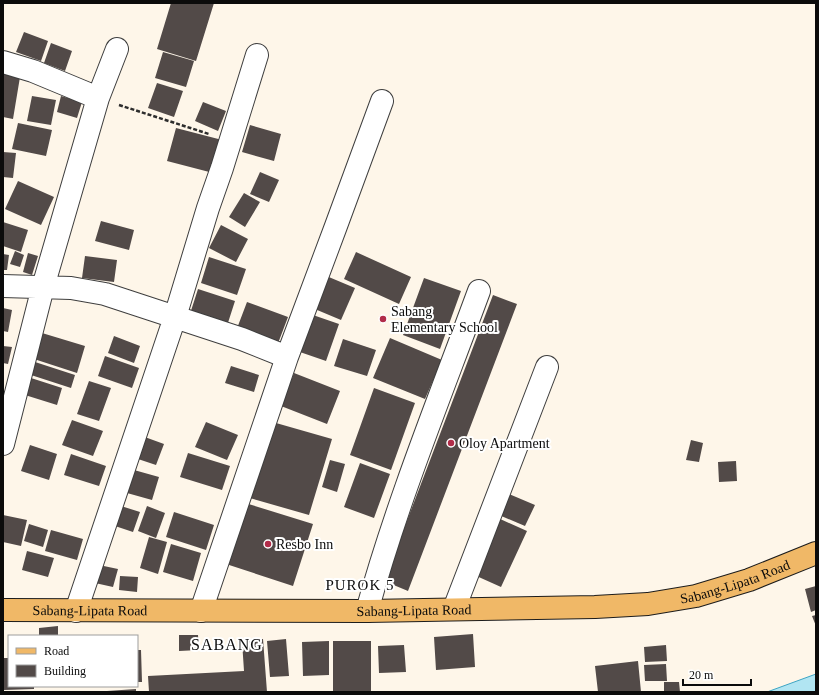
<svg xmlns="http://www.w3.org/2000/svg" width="819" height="695" font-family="'Times New Roman',serif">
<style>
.water{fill:#b1e5f2;stroke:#3da5c4}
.building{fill:#524a48}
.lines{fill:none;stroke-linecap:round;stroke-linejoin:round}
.minor-casing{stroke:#3e3e3e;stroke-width:24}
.major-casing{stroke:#1c1c1c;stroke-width:24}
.path{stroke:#2d2d2d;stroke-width:2.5;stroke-dasharray:4 2;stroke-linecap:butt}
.minor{stroke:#fff;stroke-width:22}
.major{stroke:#f0b867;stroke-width:22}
.poi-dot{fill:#b12c49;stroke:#fff;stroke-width:1.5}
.labels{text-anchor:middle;stroke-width:4;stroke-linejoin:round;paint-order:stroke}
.poi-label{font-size:14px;fill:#0b0b0b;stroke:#fff;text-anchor:start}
.street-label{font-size:14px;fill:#0b0b0b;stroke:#fff}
.neighbourhood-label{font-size:15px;letter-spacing:1px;fill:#0b0b0b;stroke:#fff}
.quarter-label{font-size:16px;letter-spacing:1px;fill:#0b0b0b;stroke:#fff}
</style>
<rect width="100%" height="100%" fill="#fef6e9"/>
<path class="water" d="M816,674V692H767Z"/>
<path class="building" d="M171,3H214L196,61L157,49Z
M24,32L48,41L41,61L16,52Z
M51,43L72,51L65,71L44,63Z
M163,52L194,61L186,87L155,78Z
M3,74L20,77L13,119L3,117Z
M157,83L183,91L174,117L148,108Z
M32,96L56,100L51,125L27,121Z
M61,96L82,102L77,118L57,112Z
M203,102L226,111L218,131L195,121Z
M18,123L52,130L46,156L12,149Z
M250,125L281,134L274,161L242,152Z
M176,128L226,141L217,174L167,161Z
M3,152L16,153L13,178L3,177Z
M260,172L279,180L269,202L250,194Z
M18,181L54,197L41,225L5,209Z
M244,193L260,202L245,227L229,217Z
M101,221L134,230L129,250L95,241Z
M3,222L28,230L21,252L3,246Z
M221,225L248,239L236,262L209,248Z
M15,251L24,255L20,267L10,264Z
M356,252L411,277L399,304L344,279Z
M28,253L38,256L32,275L23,272Z
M3,254L9,255L7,270H3Z
M85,256L117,260L114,282L82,278Z
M209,257L246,269L237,295L201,283Z
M324,275L355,288L341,320L310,307Z
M424,278L461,291L440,349L403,335Z
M198,289L235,301L225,332L188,320Z
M493,295L517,304L408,591L384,581Z
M247,302L288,317L277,346L236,331Z
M3,308L12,310L8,332L3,331Z
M310,314L339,324L326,361L297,351Z
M42,333L85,346L77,373L34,359Z
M114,336L140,346L134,363L108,353Z
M390,338L442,360L425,399L373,378Z
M343,339L376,350L367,376L334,366Z
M3,346L12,347L8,364L3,363Z
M105,356L139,368L132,388L98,376Z
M35,362L75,375L71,388L31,375Z
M231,366L259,375L254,392L225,383Z
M294,373L340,391L327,424L281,406Z
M31,378L62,388L57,405L25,395Z
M89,381L111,388L99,421L77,414Z
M374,388L415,403L391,470L350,455Z
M72,420L103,431L93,456L62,445Z
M269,421L332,439L309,515L246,497Z
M206,422L238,435L227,460L195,447Z
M142,436L164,444L156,465L135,458Z
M691,440L703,443L699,462L686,460Z
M30,445L57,454L49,480L21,471Z
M188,453L230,466L222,490L180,477Z
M71,454L106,466L99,486L64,475Z
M330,460L345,464L337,492L322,487Z
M736,461L737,481L719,482L718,462Z
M360,463L390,474L374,518L344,507Z
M134,470L159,477L152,500L127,493Z
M509,494L535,505L525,526L499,515Z
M242,502L313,524L293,586L223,563Z
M121,506L140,512L133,532L115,526Z
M147,506L165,513L156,538L138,531Z
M174,512L214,525L206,550L166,537Z
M3,515L27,520L21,546L3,542Z
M498,518L527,531L501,587L472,574Z
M29,524L48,530L43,547L24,541Z
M51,530L83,539L77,560L45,551Z
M149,537L167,542L158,574L140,568Z
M171,544L201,553L193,581L163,572Z
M27,551L54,558L48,577L22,570Z
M99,565L118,569L113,587L95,583Z
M120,576L138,577L137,592L119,590Z
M816,586V610L811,612L805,589Z
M816,615V626L812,616Z
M58,626V636H39V628Z
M473,634L475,667L436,670L434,637Z
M179,635H198L199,650L179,651Z
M263,639L267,692H245V684V692H149L148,676L244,671L242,641Z
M286,639L289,676L270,677L267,641Z
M329,641V675L303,676L302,642Z
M333,641H371V692H333Z
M404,645L406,672L379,673L378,646Z
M666,645L667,661L645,662L644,647Z
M137,650H141L142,682H137Z
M3,658H9V686H34V689L4,690Z
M638,661L641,692H598L595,666Z
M666,664L667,681H645L644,665Z
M664,682H679L680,692H664Z
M136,689V692H107V691Z"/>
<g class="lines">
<g class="minor-casing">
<path id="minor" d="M3,62L33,71L98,98
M3,286L71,288L105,294L242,339L287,357
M3,444L43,287L98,98L117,49
M454,609L547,367
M76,611L175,317L208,208L222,168L257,55
M201,611L287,357L336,226L382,101
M367,611C397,502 440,397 479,291"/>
</g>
<g class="major-casing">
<g id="major">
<path id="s1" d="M3,610L367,611L595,607L648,604L696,596L749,580L816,553"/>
</g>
</g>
<path class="path" d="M119,105L209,134"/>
<use href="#minor" class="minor"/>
<use href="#major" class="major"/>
</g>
<g class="poi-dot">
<circle cx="383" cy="319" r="4"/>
<circle cx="451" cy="443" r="4"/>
<circle cx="268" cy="544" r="4"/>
</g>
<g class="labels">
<g class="poi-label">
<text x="391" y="316">Sabang<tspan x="391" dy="16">Elementary School</tspan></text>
<text x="459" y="448">Oloy Apartment</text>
<text x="276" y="549">Resbo Inn</text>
</g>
<g class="street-label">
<text dy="5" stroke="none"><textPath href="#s1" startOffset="735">Sabang-Lipata Road</textPath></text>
<text dy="5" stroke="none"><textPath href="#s1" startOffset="411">Sabang-Lipata Road</textPath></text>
<text dy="5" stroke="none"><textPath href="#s1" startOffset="87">Sabang-Lipata Road</textPath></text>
</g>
<g class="neighbourhood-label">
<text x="360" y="590">PUROK 5</text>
</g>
<g class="quarter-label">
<text x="227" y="650">SABANG</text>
</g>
</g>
<rect width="819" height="695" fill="none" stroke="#0b0b0b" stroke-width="8"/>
<rect x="8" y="635" width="130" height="52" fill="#ffffff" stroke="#9d9d9d"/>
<rect x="16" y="648" width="20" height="6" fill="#f0b867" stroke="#9d9d9d"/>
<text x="44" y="655" font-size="12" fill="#0b0b0b">Road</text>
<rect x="16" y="665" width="20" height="12" fill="#524a48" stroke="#9d9d9d"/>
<text x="44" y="675" font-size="12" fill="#0b0b0b">Building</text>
<path d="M683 679v6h68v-6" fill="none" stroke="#0b0b0b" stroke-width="2"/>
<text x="689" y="679" font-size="12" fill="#0b0b0b" stroke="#ffffff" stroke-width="3" paint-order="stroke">20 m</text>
</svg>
